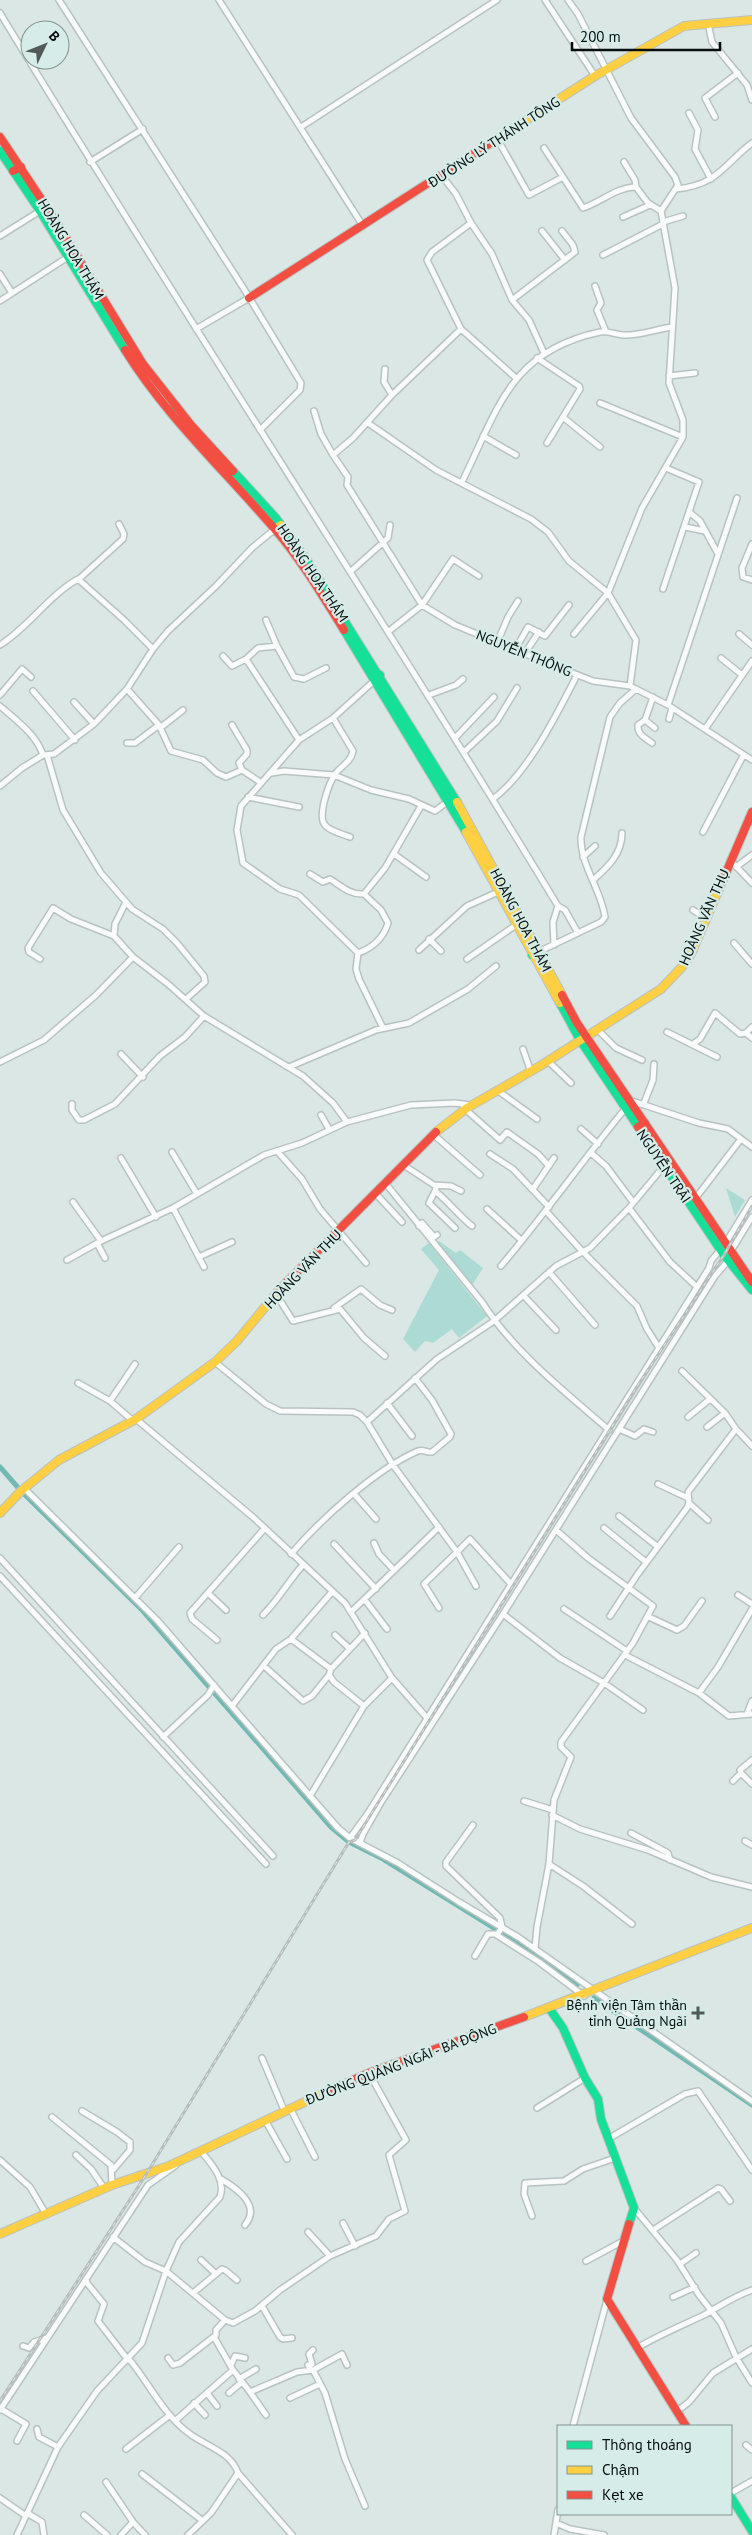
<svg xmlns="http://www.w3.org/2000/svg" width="752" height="2535" font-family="'PT Sans',sans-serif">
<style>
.green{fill:#acdbd6}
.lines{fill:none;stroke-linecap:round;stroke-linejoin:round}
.canal{stroke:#71b9b2;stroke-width:5}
.street-casing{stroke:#b8c3c1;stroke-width:8}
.fast-casing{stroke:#b8c3c1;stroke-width:10}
.slow-casing{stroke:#b8c3c1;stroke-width:10}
.jam-casing{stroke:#b8c3c1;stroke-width:10}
.street{stroke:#f9fbfb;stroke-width:5}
.fast{stroke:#16e098;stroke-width:8}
.slow{stroke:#ffcf43;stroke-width:8}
.jam{stroke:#f24e42;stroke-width:8}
.rail-casing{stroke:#b8bcbb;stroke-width:3}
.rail{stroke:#d5ece9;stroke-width:1;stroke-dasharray:4;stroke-linecap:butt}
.poi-dot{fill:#515a59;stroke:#d5ece9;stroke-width:2}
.labels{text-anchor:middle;stroke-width:4.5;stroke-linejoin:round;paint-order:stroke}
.street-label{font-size:14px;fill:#070e0d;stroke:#d5ece9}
.poi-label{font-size:14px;fill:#070e0d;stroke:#d5ece9;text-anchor:end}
</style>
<rect width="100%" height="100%" fill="#dae7e5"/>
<path class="green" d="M726,1188L745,1200L735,1217Z
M439,1241L456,1253L460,1250L483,1268L471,1287L436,1243Z
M429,1243L487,1316L459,1338L452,1329L433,1343L425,1341L415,1352L403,1339L439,1270L421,1249Z"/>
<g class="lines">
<path class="canal" d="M0,1467L21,1491L143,1611L331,1827L349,1842L381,1858L552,1964L577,1985
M594,1998L752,2105"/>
<g class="street-casing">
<path id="street" d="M59,0L244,289L301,383L300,390L260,430
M219,0L363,226
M545,0L595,76
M568,0L578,14L631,118L675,177L678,185L661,211L675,288L669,383L683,420V437L642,508L608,593L636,640L630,686
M0,13C182,313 376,606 558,906L565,910L578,933
M708,23L712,42L747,85L752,100
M689,113L698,130L695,149L711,179
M715,117L705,98L738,73
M301,127L497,0
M498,140L529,195L563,177L583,208C601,202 617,187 636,187L648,203L661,211
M544,148L563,177
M90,162L143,129
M624,162L635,180L636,187
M442,176L456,194L471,223L492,254L512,300L529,320L544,353
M676,189C718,185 723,165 752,143
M623,217L650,205
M663,222L683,216
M471,223L432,252L427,260L461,329L516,378
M542,231L565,260
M0,236L40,211
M603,255L663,224
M0,274L12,293
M595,286L601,303L597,310L606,332
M512,300L575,252L573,245L562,231
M0,301L68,257
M196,329L249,298
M461,329L392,395L353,438L333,455L348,477L347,485L422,605L455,625L560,668L593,681L630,686L668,705L752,760
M537,358L579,386L580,389L547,443
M385,369L384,382L392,395
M669,376L695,373
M600,403L683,437
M314,411L321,434L333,455
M564,418L600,447
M368,423L436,470L531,519L548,532L569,561L608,593L574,634
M483,436L516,455
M462,482C498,409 510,351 600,332C609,331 614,334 623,335C638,336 657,329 672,327
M689,512L700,521L718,554
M685,527L705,531
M752,544L742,568L743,577L752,580
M350,572L388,538L390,525
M79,579L123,539L124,534L119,524
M663,589L699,482L666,468
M266,620L277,646
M389,631L422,605L453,559L479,576
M739,634L752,645
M497,643L508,617L518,601
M0,645C29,627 48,596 78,579L124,620L153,649
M515,650L528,627L545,636L569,605
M525,653L539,632
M223,656L232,666L246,659
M721,658L742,675
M375,680L333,718L299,740L241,806L237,830L243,863L280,889L299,895L358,953L356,969L359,979L383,1028
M127,689L159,725L171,751L203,760L217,773L226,777L242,770L260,782
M33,691L75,740
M0,695L22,669L31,677
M429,695L456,685L463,679
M74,702L94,724
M668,705L737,498
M0,706C17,721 36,734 43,755
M333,718L353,751C351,762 342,765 336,773C329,782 317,816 325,825C329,831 343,834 350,837
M669,719L672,708
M645,720L655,728
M232,725L247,750V754L239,763L242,770
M160,728L183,710
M705,729L752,661
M456,737L494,697
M299,740L246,659L258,648L277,646L294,677L304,679L326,668
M127,743H135L159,725
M652,743C645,738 637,734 638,725L645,720L653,697
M464,752L497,721L517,688
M47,755L63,810L101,873L132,909L163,929L177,943L204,976L205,982L186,999
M272,773L284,771L334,775L371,790L409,799L435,811L447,802
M0,786L22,768L43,755L54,754L94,724L127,689L153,649L168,631L216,586L252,548L275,529
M248,797L299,807
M493,799C528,773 557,714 577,675
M703,832L743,756
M394,854L426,877
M583,857L595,846
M730,860L752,883
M736,867L752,855
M310,874L323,882L330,879C341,886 350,895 364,894L385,868L421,806
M593,880C608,867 622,854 622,833
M693,910L705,918
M114,936L115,924L126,902
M429,939L441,951
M734,943L752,964
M554,945L553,922L558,906
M419,950L467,906L498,892
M538,952L601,922L605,917C601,889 580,865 581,837L610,717L620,703L636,689
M358,953C373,948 384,937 388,923L381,910L364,894
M40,959L29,952L28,948L53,908L71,919L114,936L133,957L168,984L204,1016L303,1076L333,1103L347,1122
M467,959L516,925
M752,1027L746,1033L752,1038
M597,1029L616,1048L642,1060
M667,1032L717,1057
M693,1044L700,1039L715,1013L740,1034L746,1033
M523,1049L531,1072
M121,1054L143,1077
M548,1061L571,1083
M0,1062L44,1040L96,995L133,957
M289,1067L376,1030L409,1023L468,989L496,966
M497,1090L537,1119
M629,1100L699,1123L728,1129L752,1147
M644,1103L653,1080L654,1064
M72,1104V1110L79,1120H84L115,1104L160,1056L185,1037L204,1016
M464,1108L500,1140L507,1132L538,1154L549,1166
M321,1115L329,1129
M581,1129L598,1144
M434,1135L480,1175
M172,1152L197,1194
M278,1152L302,1179L320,1209L366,1263
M591,1153L606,1166L633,1202
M490,1154L513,1169L549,1207
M121,1158L156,1217
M405,1166L434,1185L451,1186L461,1191
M386,1184L482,1302C514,1352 564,1391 609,1430
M437,1185L435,1191C449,1202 458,1215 472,1226
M533,1189L554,1158
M435,1191L429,1203L455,1228
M376,1194L402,1222
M695,1199L741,1139
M73,1202L101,1241
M173,1208L204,1267
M629,1208L670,1262L697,1287
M487,1209L521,1240
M546,1211L582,1251L637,1306L647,1329L659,1348
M419,1226L422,1223L434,1237L437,1235
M97,1243L105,1258
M725,1244L752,1200
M731,1251L752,1217
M199,1257L232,1242
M67,1260L101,1241L173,1208L264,1155L302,1143L347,1122L411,1105L455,1103L470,1105
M501,1266C544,1215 583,1160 625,1109
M549,1272L595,1325
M276,1294L293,1321L340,1309L364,1338L385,1356
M523,1295L556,1330
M334,1308L361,1289L380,1305L392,1310
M215,1362L266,1404L280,1411L353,1412L360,1415L367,1422
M682,1371L725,1413L736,1429L752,1446
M78,1383L110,1401L132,1420
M110,1401L135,1364
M387,1403L412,1436
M688,1417L710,1399
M136,1419L254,1518L345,1603L392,1678L427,1718
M707,1427L725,1413
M619,1429L635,1436L644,1429L653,1432
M658,1484L688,1498
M24,1488L157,1620L338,1828L350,1838L398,1863L459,1902L518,1937L752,2101
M355,1495L376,1519
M689,1503L708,1520
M619,1516L658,1547
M604,1528L646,1562
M374,1543L379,1554L394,1570
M334,1544L376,1589
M291,1554C321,1519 376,1469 418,1451C424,1449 427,1453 432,1452L450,1437L451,1434L432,1400L415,1378
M0,1558L273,1856
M0,1576L266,1864
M476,1586L457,1552L470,1539L511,1584
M209,1594L226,1610
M738,1595L752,1604
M135,1598L179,1547
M365,1600L387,1629
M439,1608L424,1584L457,1552L393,1465L367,1422L437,1359L494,1321L556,1266L590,1248L629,1208L664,1166
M564,1609L627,1651
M351,1612L439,1527
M503,1614L560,1658L604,1683L643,1710
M263,1615C278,1600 288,1582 302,1566
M610,1616L637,1575L687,1508L689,1503L688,1492L736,1429
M649,1617L677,1630L684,1626L702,1601
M335,1635L349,1648
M291,1639L331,1669
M217,1640L192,1619L190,1613L265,1528
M625,1655L699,1693L729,1716L752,1714
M264,1666L303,1701L312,1696L329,1675
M699,1693L718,1667L752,1609
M232,1706L276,1649L291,1639L332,1592
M364,1706L334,1682L329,1675L331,1669L365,1633
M747,1714L752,1701
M163,1737L208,1695L214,1685
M741,1773L740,1770L752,1760
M733,1781L741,1773L752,1784
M310,1796L364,1706L392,1678
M524,1801L553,1810
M552,1815L580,1829L648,1850L711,1877L752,1887
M473,1825L446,1862V1866L500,1918L502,1927L497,1935
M631,1833L668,1853L670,1860
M350,1838L368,1813L709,1268L711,1261L720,1250
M745,1841L752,1845
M360,1843L363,1834L380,1804L503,1614L715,1276L728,1261
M549,1864L583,1886L632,1924
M535,1948L537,1927L549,1864L554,1800L571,1757L561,1747V1742L633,1643L653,1606L588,1558L556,1530
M475,1956L488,1934H495L539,1962L584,1996
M262,2058L284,2110
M290,2108L315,2157
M537,2108L585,2078
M82,2111L117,2132L130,2142V2150L113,2170
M52,2117L111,2165L112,2185
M265,2120L287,2159
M608,2139L685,2094L698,2091L752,2170
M76,2155L91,2169L104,2188
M0,2160L30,2187L46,2214
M221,2179C238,2189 261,2206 245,2225
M634,2208L677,2260L699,2295L721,2323L736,2357L752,2383
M532,2216L524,2194L525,2183L564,2181L583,2169L615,2158
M343,2223L355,2246
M653,2230L718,2188L721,2189L730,2201
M308,2232L330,2256
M113,2237L145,2262L166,2271L225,2320L233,2323L255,2311L280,2290L330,2256L376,2236L389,2219L405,2211L389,2155L406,2140L369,2073
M201,2260L216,2274
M586,2261L625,2240
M680,2264L696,2253
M86,2279L87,2283L104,2304L98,2321L128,2360
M193,2293L222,2269L225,2270L237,2280
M673,2297L695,2287
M262,2306L280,2337L283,2339L292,2338
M214,2337L233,2370L250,2392L297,2372L313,2370L325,2393L345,2459L365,2506
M23,2346L29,2348L34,2342L47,2338
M637,2348C659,2335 681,2326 704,2315C720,2306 734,2296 752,2290
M168,2358L173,2365L180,2363L216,2335V2330L225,2320
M129,2359C149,2383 164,2416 190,2434C206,2446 231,2452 238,2473L211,2513L188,2535
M231,2365L235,2356L245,2358
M310,2369L308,2365L312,2364L309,2354L313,2350
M313,2370L342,2354L347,2365
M239,2379L256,2369
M250,2392L266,2415
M207,2393L217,2406
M229,2393L242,2382
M290,2398L320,2384
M194,2403L205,2415
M1,2409L26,2424L17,2441
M0,2410L148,2185L175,2166
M676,2412L689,2402L713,2373L752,2349
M176,2420L233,2370
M573,2426L607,2300
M37,2429L39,2437L58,2447
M746,2445L752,2450
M126,2449L170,2415
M238,2473L292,2535
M142,2474L203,2521
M106,2482L133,2522L145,2535
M731,2493L752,2481
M0,2498L26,2516
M27,2513L42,2522L44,2535
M84,2515L107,2535
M556,2523L570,2529L604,2535
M17,2535L58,2447L97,2391L142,2343L166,2271L179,2242L220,2197C226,2179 212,2165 201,2151
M121,2535L133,2522
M554,2535L558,2510"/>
</g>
<g class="fast-casing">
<path id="fast" d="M0,151L40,211L125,350
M170,411L176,406
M233,471L275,517L306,559L457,802
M344,630L466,832
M375,680L380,675
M532,955L537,953
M560,1003L580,1040L724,1255L752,1290
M549,2008L563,2028L585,2078L598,2099L601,2119L634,2208L629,2224
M731,2497L752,2531"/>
</g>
<g class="slow-casing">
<path id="slow" d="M489,144L595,76L684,26L752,20
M275,529L281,525
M457,802L562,995
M466,832L560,1003
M436,1132L467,1108L540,1066L661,989L682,967L691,954L719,889
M0,1513L21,1491L59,1460L136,1419L215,1362L237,1341L280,1289
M524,2017L752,1928
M0,2234L112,2185L169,2166L326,2092"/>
</g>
<g class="jam-casing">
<path id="jam" d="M0,137L55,220L143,364L191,425L233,471
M13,171L21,167
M249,298L489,144
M125,350C165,415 224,470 273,527C301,559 322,595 344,630
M719,889L752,812
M562,995L577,1023L752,1282
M638,1127L645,1123
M280,1289L436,1132
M326,2092L369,2073L524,2017
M629,2224L607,2299L686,2426"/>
</g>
<use href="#street" class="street"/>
<use href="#fast" class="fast"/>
<use href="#slow" class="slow"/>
<use href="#jam" class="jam"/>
<g class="rail-casing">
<path id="rail" d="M0,2401L147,2173L349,1842L355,1840L636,1388L724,1255L752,1206"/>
</g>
<use href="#rail" class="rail"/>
</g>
<path class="poi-dot" d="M695.5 2005.5h5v5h5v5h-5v5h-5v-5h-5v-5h5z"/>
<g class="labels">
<g class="street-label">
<text transform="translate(494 142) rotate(-33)" y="5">ĐƯỜNG LÝ THÁNH TÔNG</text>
<text transform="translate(71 249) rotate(59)" y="5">HOÀNG HOA THÁM</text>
<text transform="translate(313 573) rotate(56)" y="5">HOÀNG HOA THÁM</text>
<text transform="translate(524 653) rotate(22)" y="5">NGUYỄN THÔNG</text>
<text transform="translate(704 917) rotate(-66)" y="5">HOÀNG VĂN THỤ</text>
<text transform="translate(521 920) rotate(62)" y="5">HOÀNG HOA THÁM</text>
<text transform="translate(664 1166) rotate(56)" y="5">NGUYỄN TRÃI</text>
<text transform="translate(303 1269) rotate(-46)" y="5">HOÀNG VĂN THỤ</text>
<text transform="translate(401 2064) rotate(-21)" y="5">ĐƯỜNG QUẢNG NGÃI - BA ĐỘNG</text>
</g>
<g class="poi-label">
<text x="687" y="2010">Bệnh viện Tâm thần<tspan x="687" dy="16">tỉnh Quảng Ngãi</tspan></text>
</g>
</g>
<rect x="557" y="2425" width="175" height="90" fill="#d5ece9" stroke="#839391"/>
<rect x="567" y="2441" width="25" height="8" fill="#16e098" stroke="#839391"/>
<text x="602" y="2450" font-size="15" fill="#070e0d">Thông thoáng</text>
<rect x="567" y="2466" width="25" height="8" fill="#ffcf43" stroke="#839391"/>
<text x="602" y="2475" font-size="15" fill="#070e0d">Chậm</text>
<rect x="567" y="2491" width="25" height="8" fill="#f24e42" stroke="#839391"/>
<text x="602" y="2500" font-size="15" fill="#070e0d">Kẹt xe</text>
<g transform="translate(45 45) rotate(47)"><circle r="24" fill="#d5ece9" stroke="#839391"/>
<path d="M0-4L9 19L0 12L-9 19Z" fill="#515a59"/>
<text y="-8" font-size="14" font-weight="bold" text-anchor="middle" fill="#070e0d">B</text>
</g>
<path d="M572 42v8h148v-8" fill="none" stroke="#070e0d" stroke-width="2.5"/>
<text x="580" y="42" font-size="15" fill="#070e0d" stroke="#d5ece9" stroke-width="4" paint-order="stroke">200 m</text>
</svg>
